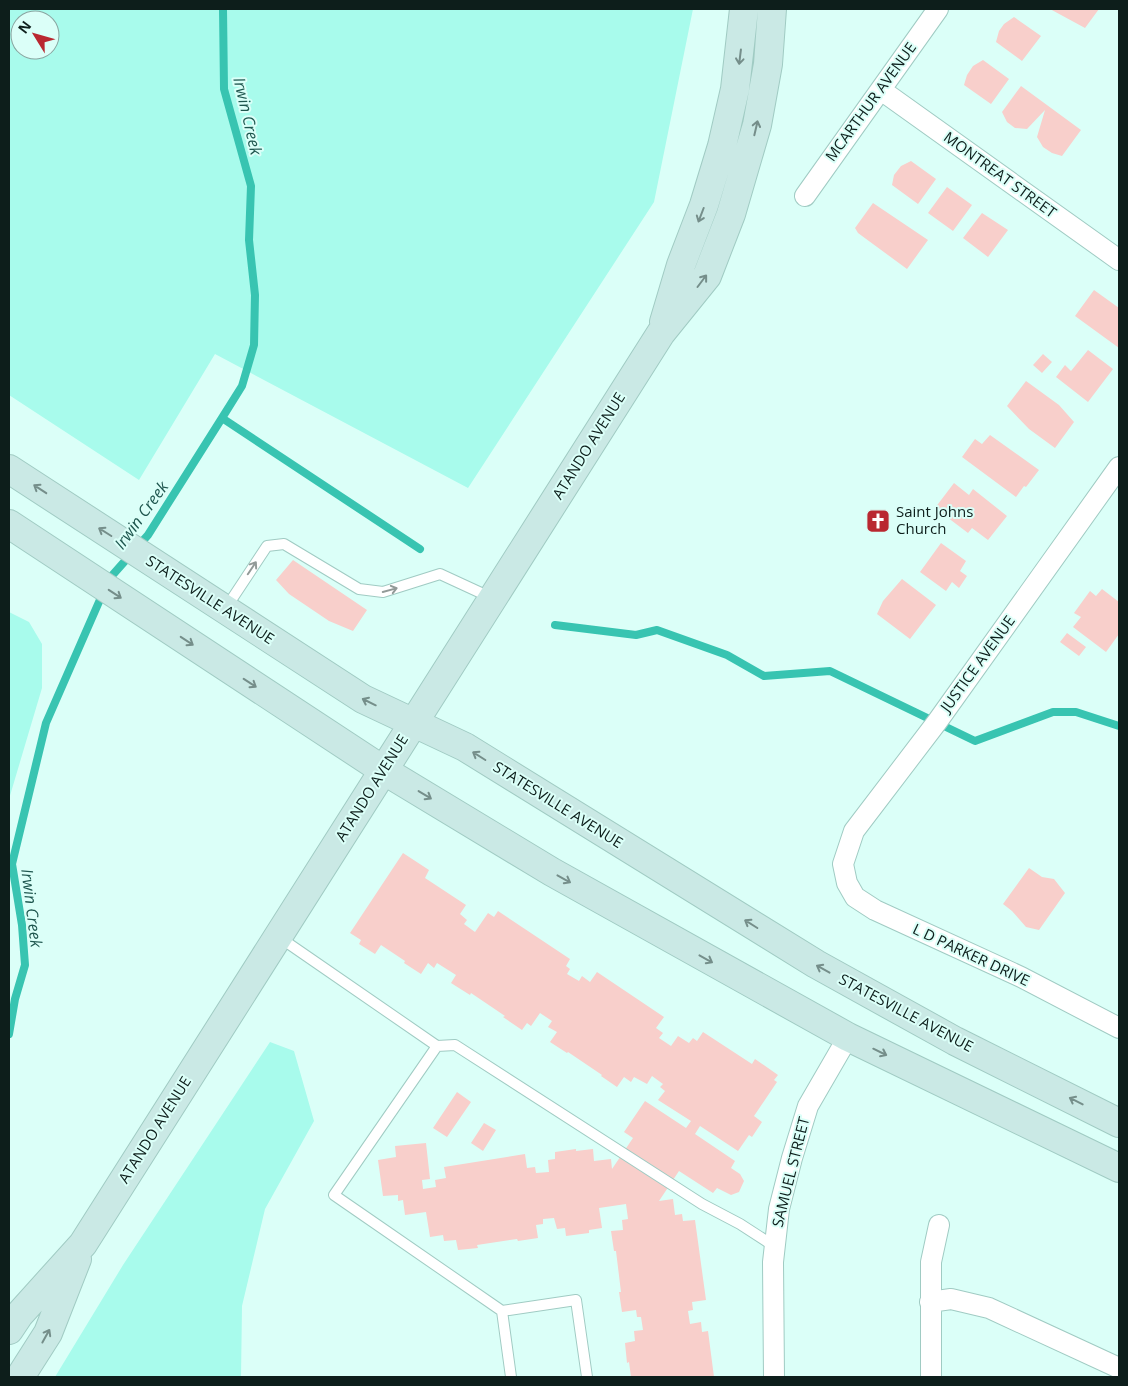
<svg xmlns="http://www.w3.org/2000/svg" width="1128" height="1386" font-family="'Open Sans',sans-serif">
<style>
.green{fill:#a8fbec;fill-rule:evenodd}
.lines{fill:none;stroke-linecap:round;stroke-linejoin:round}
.stream{stroke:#38c4b1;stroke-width:8}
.building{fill:#f8cfcb}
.lane-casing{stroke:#a0cbc3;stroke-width:12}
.street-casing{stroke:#a0cbc3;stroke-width:22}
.secondary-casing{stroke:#a0cbc3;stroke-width:30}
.lane{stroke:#fff;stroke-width:10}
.street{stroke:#fff;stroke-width:20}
.secondary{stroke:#cae9e5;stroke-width:28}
.oneway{stroke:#758e8a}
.oneway2{stroke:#929a98}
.labels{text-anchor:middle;stroke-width:4;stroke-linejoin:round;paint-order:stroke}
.street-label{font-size:15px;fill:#0d1e1b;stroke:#dbfff8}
.poi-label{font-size:15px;fill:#0d1e1b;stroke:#dbfff8;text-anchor:start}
.water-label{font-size:16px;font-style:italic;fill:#1e564e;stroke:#dbfff8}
</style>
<rect width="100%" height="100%" fill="#dbfff8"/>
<path class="green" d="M9,9H693L654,202L468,488L215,354L139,480L9,395ZM20,20H50V50H20Z
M9,612L29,622L42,644V688L9,799Z
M270,1042L294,1051L314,1121L265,1209L242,1306L241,1377H55L123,1265Z"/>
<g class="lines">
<path class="stream" d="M222,418L420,549
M555,625L636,635L657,630L727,655L764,676L830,671L975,741L1053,712H1076L1119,726
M9,1034L15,999L25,965L22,925L12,864L46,723L109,579L148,535L222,418L242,386L254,345L255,295L249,240L251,186L224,89L223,9"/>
</g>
<path class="building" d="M1050,9H1099L1085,28Z
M1014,17L1041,36L1022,61L996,42L999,31L1004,24Z
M983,60L1009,79L991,104L964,85L967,75L973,66Z
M1021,86L1081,130L1062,156L1052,153L1043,147L1037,137L1045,110L1027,129L1015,128L1007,122L1002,112Z
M911,161L936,179L918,204L892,185L894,175L901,166Z
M947,187L972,205L953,231L928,213Z
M873,203L928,240L907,269L858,233L855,228Z
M982,213L1008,230L988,257L963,238Z
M1094,290L1119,308V348L1075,316Z
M1088,350L1113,369L1088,402L1056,377L1065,365L1071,371Z
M1043,354L1052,362L1042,373L1033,365Z
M1026,381L1059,405L1074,422L1055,448L1029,429L1007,406Z
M990,435L1039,470L1026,487L1024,486L1016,497L962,457L975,439L982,444Z
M954,483L969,495L973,489L1007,516L988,540L972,528L968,533L935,508Z
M941,543L966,561L960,571L967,576L959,588L952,582L946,591L920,572Z
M293,560L367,610L353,631L329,621L289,594L276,580Z
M902,579L936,605L910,639L877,614L883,601Z
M1102,589L1119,602V634L1106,652L1073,627L1081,617L1074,613L1090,591L1096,596Z
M1067,633L1086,647L1079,656L1060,642Z
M403,853L429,870L425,878L466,905L460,914L467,920L464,924L475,932L488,913L494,917L498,911L570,959L566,966L570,969L567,974L579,981L582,976L590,982L597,972L664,1017L656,1028L663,1033L659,1038L671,1046L678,1036L689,1043L693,1038L697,1041L703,1032L752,1064L755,1059L778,1075L774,1080L777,1082L754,1116L762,1122L752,1137L749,1135L738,1151L700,1126L695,1134L735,1161L731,1168L740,1174L744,1181L739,1192L731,1195L717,1188L713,1193L679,1171L659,1201L673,1199L675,1215L682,1214L683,1221L695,1220L706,1300L692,1302L693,1310L688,1311L690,1324L701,1322L702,1332L708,1331L714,1377H631L629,1362L627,1363L625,1343L635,1341L634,1331L643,1330L641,1317H637L636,1310L622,1312L619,1292H621L616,1251H614L611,1231L623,1230L622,1220L628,1219L626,1204L599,1208L602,1228L589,1230V1233L566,1236L565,1228L557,1229L554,1218L543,1219V1224L536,1225L538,1238L518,1241L517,1239L477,1245L478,1248L458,1250L456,1240L444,1241L443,1235L430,1237L426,1212L405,1215L403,1200L398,1201V1195L383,1196L378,1160L396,1157L395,1146L426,1143L430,1179L422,1180L423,1189L436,1187L435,1180L446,1178L444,1167L525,1154L527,1168L535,1167L536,1173L549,1172L548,1160L555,1159V1152L576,1149V1151L593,1149L594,1161L611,1159L612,1169L633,1138L624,1132L645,1101L686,1128L691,1121L658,1100L665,1091L660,1087L663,1084L652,1076L647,1084L634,1077L631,1082L624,1077L617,1087L601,1076L602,1075L568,1052L567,1053L550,1042L557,1032L548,1027L552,1021L540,1013L531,1026L527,1023L522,1030L503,1017L505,1016L471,993L470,995L451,983L456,975L437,963L434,968L428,963L421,974L404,963L405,961L381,945L375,954L359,944L361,940L350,933Z
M1029,868L1042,877L1054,879L1065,893L1039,930L1026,927L1012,911L1003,904Z
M457,1092L471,1102L447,1137L433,1128Z
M484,1123L496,1130L483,1151L471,1143Z"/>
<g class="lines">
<g class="lane-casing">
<path id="lane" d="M226,608L267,546L284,544L359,589L383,592L440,574L492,598
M279,937L437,1046L334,1195L502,1311L576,1300L587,1377
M437,1046L455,1045L702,1204L740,1224L774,1246
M502,1311L511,1377"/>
</g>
<g class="street-casing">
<path id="street" d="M881,90L1119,260
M805,196L938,9
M1119,467L937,722L854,831L843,864L847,883L855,897L875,910L1021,977L1119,1028
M930,1302L951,1299L989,1308L1119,1368
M774,1377L773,1262L779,1209L792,1158L808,1106L848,1037
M931,1377V1262L939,1225"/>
</g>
<g class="secondary-casing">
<path id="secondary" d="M664,322L681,265L704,205L722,146L735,89L744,9
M9,469L363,699L465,747L816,964L955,1041L1119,1123
M9,524L383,770L552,872L848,1037L1119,1168
M9,1330L19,1315L83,1244L661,333L707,276L731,214L757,125L768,64L772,9
M20,1377L48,1333L77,1259"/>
</g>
<use href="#lane" class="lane"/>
<use href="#street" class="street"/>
<use href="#secondary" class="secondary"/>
</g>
<defs><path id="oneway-shaft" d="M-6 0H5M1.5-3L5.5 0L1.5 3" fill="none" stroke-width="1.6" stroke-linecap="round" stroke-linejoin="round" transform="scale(1.25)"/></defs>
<g class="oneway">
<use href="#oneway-shaft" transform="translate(740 57) rotate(97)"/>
<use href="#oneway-shaft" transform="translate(756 128) rotate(-77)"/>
<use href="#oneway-shaft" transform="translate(701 215) rotate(111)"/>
<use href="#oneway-shaft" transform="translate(702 281) rotate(-53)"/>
<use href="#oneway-shaft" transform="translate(40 489) rotate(-147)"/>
<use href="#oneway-shaft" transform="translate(105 532) rotate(-148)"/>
<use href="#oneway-shaft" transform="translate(115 594) rotate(33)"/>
<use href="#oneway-shaft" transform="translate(187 641) rotate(33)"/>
<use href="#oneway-shaft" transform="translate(250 683) rotate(33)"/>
<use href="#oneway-shaft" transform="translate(369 702) rotate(-154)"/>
<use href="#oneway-shaft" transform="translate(479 756) rotate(-148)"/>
<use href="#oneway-shaft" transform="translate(425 795) rotate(31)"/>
<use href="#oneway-shaft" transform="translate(564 879) rotate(29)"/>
<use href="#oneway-shaft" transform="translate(751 924) rotate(-148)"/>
<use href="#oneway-shaft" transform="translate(706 959) rotate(29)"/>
<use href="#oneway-shaft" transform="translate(823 969) rotate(-151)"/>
<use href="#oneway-shaft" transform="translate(880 1052) rotate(26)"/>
<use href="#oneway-shaft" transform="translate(1076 1101) rotate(-153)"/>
<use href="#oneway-shaft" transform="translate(46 1336) rotate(-61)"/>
</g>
<g class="oneway2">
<use href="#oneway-shaft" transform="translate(252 568) rotate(-56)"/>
<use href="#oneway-shaft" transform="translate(390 590) rotate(-15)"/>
</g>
<defs>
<g id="church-square" transform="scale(1.25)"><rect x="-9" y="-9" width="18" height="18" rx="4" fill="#b92831" stroke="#dbfff8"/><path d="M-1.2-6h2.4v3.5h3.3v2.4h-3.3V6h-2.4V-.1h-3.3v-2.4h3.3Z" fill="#fff"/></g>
</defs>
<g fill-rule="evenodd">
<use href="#church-square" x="878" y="521"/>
</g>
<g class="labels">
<g class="street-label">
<text transform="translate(871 102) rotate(-54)" y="5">MCARTHUR AVENUE</text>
<text transform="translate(1000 175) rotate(36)" y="5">MONTREAT STREET</text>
<text transform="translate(589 446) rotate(-58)" y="5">ATANDO AVENUE</text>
<text transform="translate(210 600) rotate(33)" y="5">STATESVILLE AVENUE</text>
<text transform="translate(978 664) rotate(-54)" y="5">JUSTICE AVENUE</text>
<text transform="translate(372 788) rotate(-58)" y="5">ATANDO AVENUE</text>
<text transform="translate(558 805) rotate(32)" y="5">STATESVILLE AVENUE</text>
<text transform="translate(971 955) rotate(25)" y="5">L D PARKER DRIVE</text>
<text transform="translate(906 1013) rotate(28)" y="5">STATESVILLE AVENUE</text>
<text transform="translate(155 1130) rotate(-58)" y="5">ATANDO AVENUE</text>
<text transform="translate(791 1172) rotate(-76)" y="5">SAMUEL STREET</text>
</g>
<g class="poi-label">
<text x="896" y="517">Saint Johns<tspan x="896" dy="17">Church</tspan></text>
</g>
<g class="water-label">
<text transform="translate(248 116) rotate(77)" y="6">Irwin Creek</text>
<text transform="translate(141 515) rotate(-54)" y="6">Irwin Creek</text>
<text transform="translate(32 908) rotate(83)" y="6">Irwin Creek</text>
</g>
</g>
<rect width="1128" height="1386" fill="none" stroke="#0d1e1b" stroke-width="20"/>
<g transform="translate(35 35) rotate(307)"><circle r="24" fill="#dbfff8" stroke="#89a5a0"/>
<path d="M0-4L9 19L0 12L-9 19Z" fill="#b92831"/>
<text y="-8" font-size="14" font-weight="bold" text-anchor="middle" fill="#0d1e1b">N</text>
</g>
</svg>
